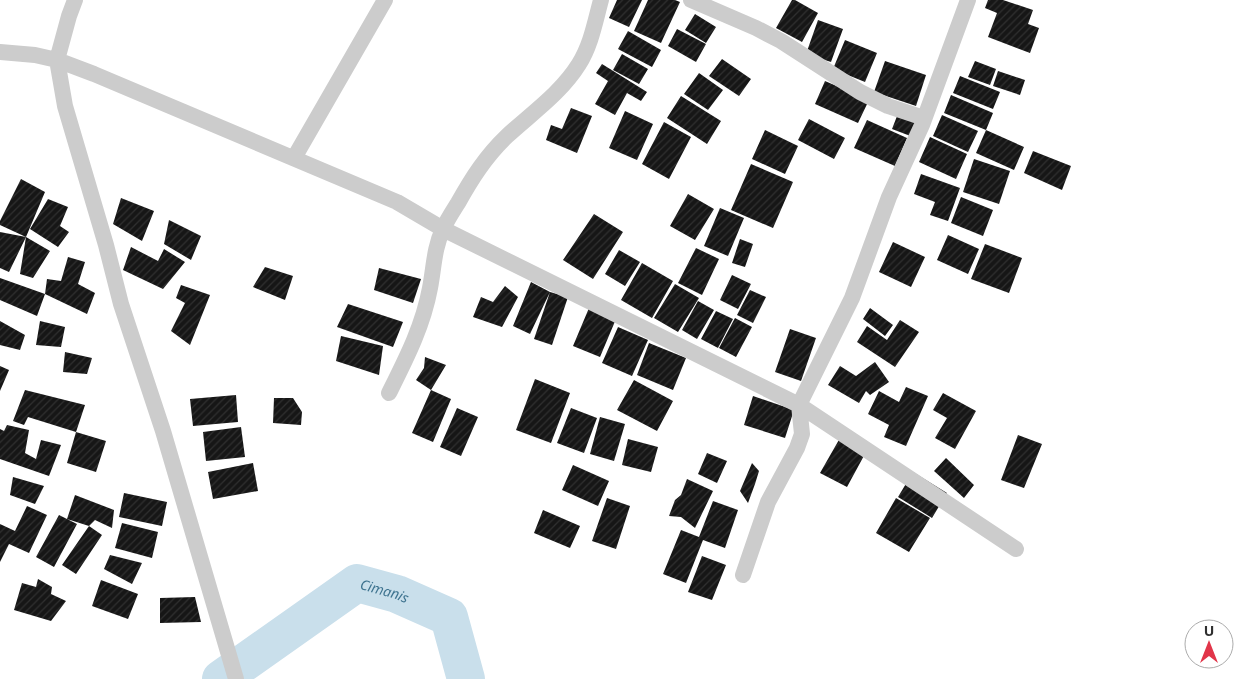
<svg xmlns="http://www.w3.org/2000/svg" width="1244" height="679" font-family="'Noto Sans',sans-serif">
<style>
.lines{fill:none;stroke-linecap:round;stroke-linejoin:round}
.river{stroke:#c9dfeb;stroke-width:38}
.building{fill:url(#building-hatch)}
.street{stroke:#ccc;stroke-width:16}
.labels{text-anchor:middle;stroke-width:5;stroke-linejoin:round;paint-order:stroke}
.water-label{font-size:14px;font-style:italic;fill:#3e738f;stroke:#fff}
</style>
<defs>
<pattern id="building-hatch" width="6" height="6" patternUnits="userSpaceOnUse" patternTransform="scale(1.25)"><rect width="6" height="6" fill="#161616"/><path d="M-1 1l2-2M0 6l6-6M5 7l2-2" fill="none" stroke="#303030"/></pattern>
</defs>
<rect width="100%" height="100%" fill="#fff"/>
<g class="lines">
<path class="river" id="s1" d="M221,679L357,583L397,594L449,617L466,679"/>
</g>
<path class="building" d="M617,0H642L629,27L609,18Z
M648,0H675L680,2L661,43L634,31Z
M792,0H795L818,13L802,42L776,28Z
M988,0H1003L1033,10L1028,24L1039,28L1030,53L988,37L997,13L985,8Z
M695,14L716,27L706,43L685,30Z
M818,20L843,29L831,62L806,54Z
M677,29L706,44L696,62L668,46Z
M628,31L661,50L652,67L618,49Z
M845,40L877,53L865,82L833,69Z
M622,54L648,69L639,84L613,70Z
M722,59L751,79L739,96L709,76Z
M885,61L926,75L916,106L874,92Z
M975,61L996,69L990,85L968,77Z
M602,64L647,92L641,101L627,93L615,115L595,104L608,81L596,73Z
M998,71L1025,80L1020,95L993,86Z
M699,73L723,90L708,110L684,94Z
M960,76L1000,92L993,109L953,93Z
M825,81L869,100L858,123L815,104Z
M951,95L993,113L986,130L944,113Z
M681,96L721,121L707,144L667,118Z
M571,108L592,116L577,153L546,140L551,125L562,129Z
M625,111L653,124L637,160L609,148Z
M899,111L920,119L913,137L892,129Z
M942,115L978,131L968,152L933,136Z
M809,119L845,138L834,159L798,140Z
M867,120L907,138L895,166L854,148Z
M664,122L691,137L669,179L642,164Z
M765,130L798,146L785,174L752,159Z
M986,130L1024,147L1014,170L976,153Z
M930,137L967,154L956,179L919,162Z
M1033,151L1071,166L1062,190L1024,173Z
M974,159L1010,171L999,204L963,192Z
M751,164L793,182L773,228L731,210Z
M921,174L960,188L948,221L930,215L935,202L914,194Z
M21,179L45,192L26,237L50,251L33,278L20,274L26,237L0,225V221Z
M688,194L714,209L695,240L670,226Z
M961,197L993,210L983,236L951,223Z
M121,198L154,211L142,241L113,224Z
M48,199L68,207L60,226L69,232L58,247L30,229Z
M720,208L744,218L728,256L704,246Z
M594,214L623,232L593,279L563,260Z
M169,220L201,236L191,260L164,244Z
M0,232L26,237L9,272L0,268Z
M948,235L979,249L968,274L937,260Z
M740,239L753,244L745,267L732,263Z
M893,242L925,257L911,287L879,272Z
M985,244L1022,258L1009,293L971,279Z
M131,247L158,261L164,249L185,262L163,289L123,270Z
M696,248L719,259L702,295L678,283Z
M619,250L640,262L625,286L605,274Z
M68,257L85,262L78,284L95,293L87,314L45,294L47,279L61,281Z
M642,263L673,281L652,318L621,300Z
M265,267L293,276L285,300L253,287Z
M379,268L421,279L413,303L374,290Z
M732,275L751,284L738,309L720,300Z
M0,278L45,294L37,316L0,300Z
M531,282L550,292L568,297L552,345L534,339L550,292L530,334L513,326Z
M675,284L699,298L678,332L654,318Z
M181,285L210,295L190,345L171,331L185,303L176,298Z
M505,286L518,297L502,327L473,317L481,297L493,302Z
M750,290L766,297L753,323L737,315Z
M698,301L714,310L697,339L682,330Z
M348,304L403,322L393,347L337,327Z
M589,308L616,319L600,357L573,346Z
M870,308L893,325L885,336L863,319Z
M716,311L733,319L718,348L701,339Z
M735,318L752,327L736,357L719,348Z
M900,320L919,332L895,367L857,342L867,326L887,340Z
M0,321L25,335L20,350L0,345Z
M40,321L65,327L61,347L36,345Z
M618,327L648,340L632,376L602,363Z
M790,329L816,338L801,381L775,372Z
M341,336L383,346L379,375L336,361Z
M649,343L686,358L673,390L637,375Z
M65,352L92,358L87,374L63,372Z
M425,357L446,365L431,390L451,399L433,442L412,433L431,390L416,380L424,368Z
M875,362L889,382L870,395L866,391L859,403L828,385L840,366L856,376Z
M0,366L9,370L0,391Z
M535,379L570,393L551,443L516,430Z
M634,380L673,401L657,431L617,410Z
M906,387L928,396L906,446L884,437L889,425L868,414L879,391L899,402Z
M25,390L85,405L76,432L28,417L24,425L13,421Z
M943,393L976,411L955,449L935,438L947,418L933,410Z
M236,395L238,422L193,426L190,399Z
M753,396L794,410L785,438L744,425Z
M274,398H293L302,412L301,425L273,423Z
M457,408L478,417L461,456L440,447Z
M571,408L597,418L584,453L557,443Z
M600,417L625,424L614,461L590,454Z
M7,425L29,430L25,453L36,459L41,440L61,445L49,476L0,459V429L4,431Z
M241,427L245,457L206,461L203,432Z
M76,432L106,441L96,472L67,463Z
M1018,435L1042,444L1024,488L1001,480Z
M840,438L866,452L847,487L820,473Z
M628,439L658,447L651,472L622,465Z
M707,453L727,461L717,483L698,474Z
M946,458L974,485L964,498L934,471Z
M253,463L258,491L213,499L208,472Z
M752,463L759,471L755,484L748,503L740,491Z
M573,465L609,481L598,506L562,490Z
M913,472L947,493L932,518L898,497Z
M13,477L44,486L35,504L10,495Z
M687,479L713,491L695,528L681,517L669,516L675,500L681,495Z
M124,493L167,502L162,526L119,517Z
M75,495L114,510L112,528L95,520L89,526L102,535L76,574L62,565L89,526L67,519Z
M607,498L630,506L616,549L592,541Z
M896,498L930,518L909,552L876,533Z
M713,501L738,510L725,548L703,540L686,583L663,574L681,530L699,537Z
M27,506L47,515L29,553L9,544L0,562V524L15,531Z
M543,510L580,526L570,548L534,533Z
M59,515L77,524L54,567L36,557Z
M122,523L158,532L152,558L115,548Z
M110,555L142,563L132,584L104,569Z
M702,556L726,565L712,600L688,592Z
M38,579L52,587L51,594L66,601L51,621L14,610L22,583L36,587Z
M101,580L138,594L128,619L92,606Z
M195,597L201,622L160,623V598Z"/>
<g class="lines">
<path class="street" d="M75,0L69,16L57,60L65,106L106,245L121,304L163,431L236,679
M691,0L756,28L781,41L860,92L888,106L924,118
M0,52L35,55L57,60L94,74L397,202L443,229L799,405L852,298L889,197L922,125L968,0
M294,158L385,0
M389,393C406,359 423,326 430,288C434,267 434,248 443,229C447,220 453,211 458,203C472,178 486,156 507,136C532,113 561,93 579,64C591,45 595,22 601,0
M743,575L768,502L797,448L802,434L799,405L1016,549"/>
</g>
<g class="labels">
<g class="water-label">
<text dy="5" stroke="none"><textPath href="#s1" startOffset="195">Cimanis</textPath></text>
</g>
</g>
<g transform="translate(1209 644)"><circle r="24" fill="#ffffff" stroke="#acacac"/>
<path d="M0-4L9 19L0 12L-9 19Z" fill="#e13549"/>
<text y="-8" font-size="14" font-weight="bold" text-anchor="middle" fill="#2f2f2f">U</text>
</g>
</svg>
